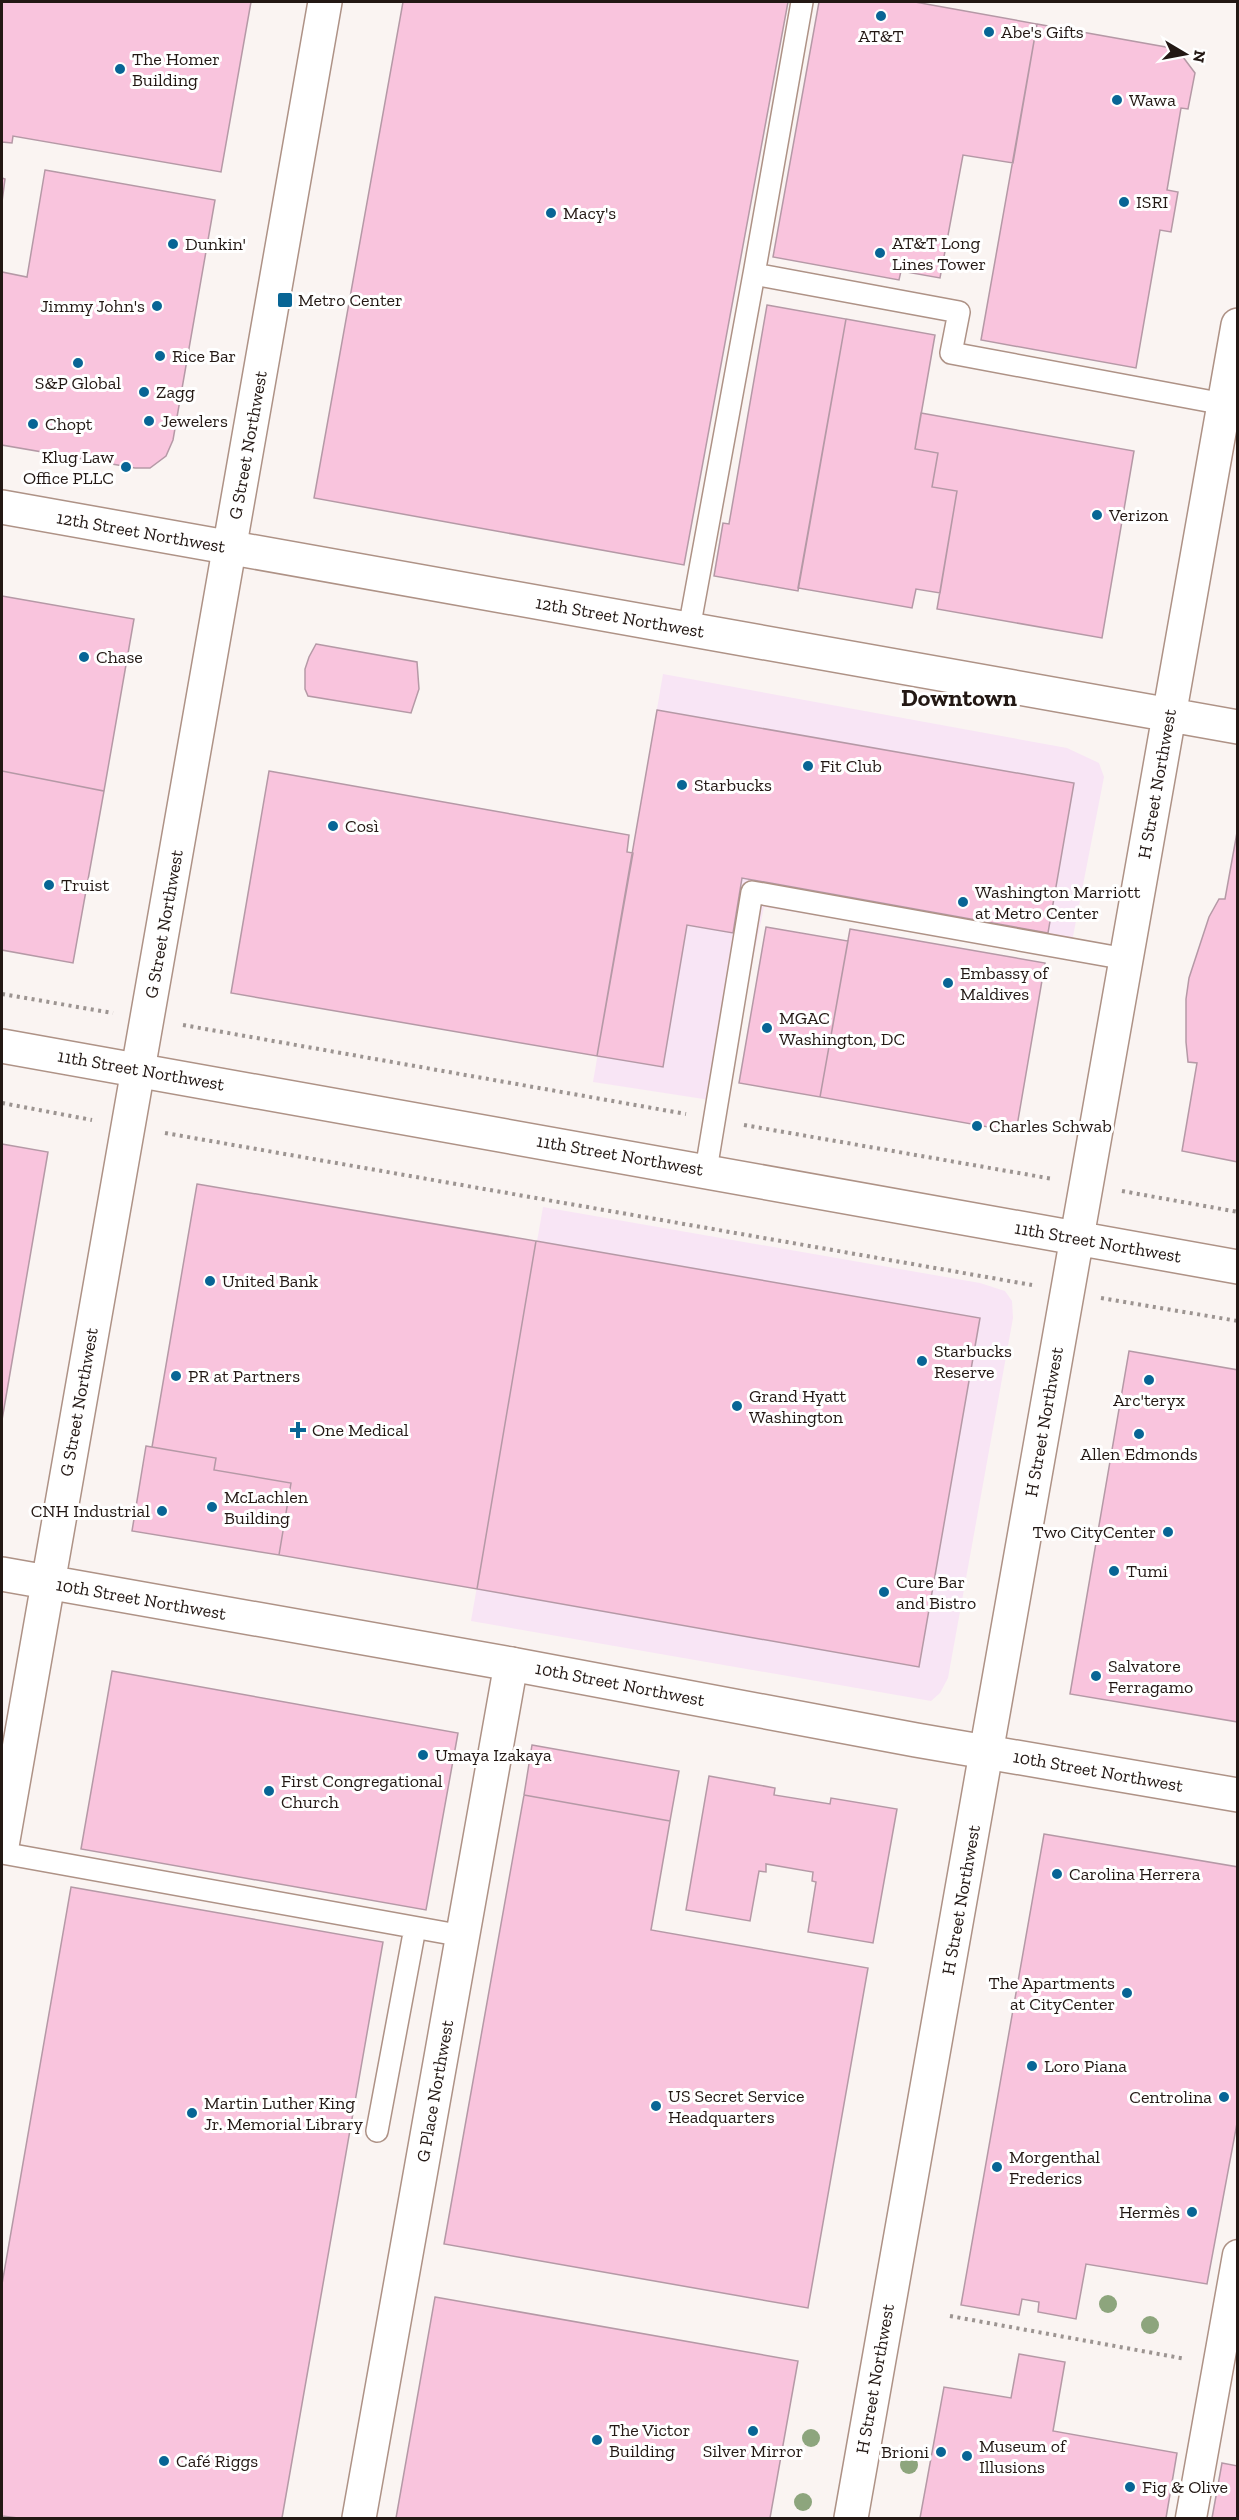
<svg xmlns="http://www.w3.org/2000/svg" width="1239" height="2520" font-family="'Zilla Slab',serif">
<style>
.commercial{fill:#f8e5f5}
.building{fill:#f9c4dd;stroke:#b599a6;stroke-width:1.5}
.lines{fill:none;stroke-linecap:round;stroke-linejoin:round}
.service-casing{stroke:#ae9286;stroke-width:24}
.pedestrian-casing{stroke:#ae9286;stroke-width:33}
.minor-casing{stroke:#ae9286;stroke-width:36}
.tertiary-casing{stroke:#ae9286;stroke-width:36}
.secondary-casing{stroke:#ae9286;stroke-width:36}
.path{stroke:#9c9491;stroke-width:4;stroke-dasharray:3 4.5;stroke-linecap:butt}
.service{stroke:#fff;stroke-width:21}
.pedestrian{stroke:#fff;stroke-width:30}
.minor{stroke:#fff;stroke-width:33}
.tertiary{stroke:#fff;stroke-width:33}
.secondary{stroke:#fff;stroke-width:33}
.tree{fill:#8da57d}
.poi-dot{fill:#086595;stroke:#fff;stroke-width:2}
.labels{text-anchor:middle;stroke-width:6;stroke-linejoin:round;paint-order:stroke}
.poi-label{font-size:18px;fill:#231814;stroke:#fff;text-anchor:start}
.street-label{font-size:18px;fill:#231814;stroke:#fff}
.district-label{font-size:24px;font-weight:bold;fill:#231814;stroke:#fff}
</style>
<rect width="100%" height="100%" fill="#faf4f2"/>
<path class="commercial" d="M663,674L1067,748L1099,763L1104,777L1069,957L764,907L723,1102L593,1082Z
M543,1207L980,1283L1005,1291L1012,1301L1013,1318L948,1678L940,1693L931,1701L471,1621Z"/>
<path class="building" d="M2,2H251L221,172L13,136L12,143L2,142Z
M403,2H788L684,565L314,498Z
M819,2H915L1037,24L1013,163L963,155L940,278L901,271L899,280L773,257Z
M1037,24L1177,49L1195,73L1188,109L1181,108L1167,190L1178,192L1171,232L1160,230L1136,368L981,340Z
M45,170L215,200L173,440L166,456L150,468H135L2,445V272L27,277Z
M2,178L5,179L2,202Z
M767,305L846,319L798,591L714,576L723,523L729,524Z
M846,319L935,335L915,449L938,453L932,487L957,491L940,593L916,589L912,608L798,588Z
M921,413L1134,451L1102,638L937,609L957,491L932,487L938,453L915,449Z
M2,596L134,619L104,791L2,771Z
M316,644L417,662L419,689L411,713L308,696L305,689V669L309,657Z
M657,710L1074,783L1048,933L742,878L733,933L687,925L663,1067L597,1056Z
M2,771L104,791L73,963L2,950Z
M269,771L629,835L627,852L633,853L597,1056L231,993Z
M1238,827V1162L1182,1151L1197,1063L1188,1062L1186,1042V999L1189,978L1209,917L1219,899H1225Z
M766,927L848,941L820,1097L739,1083Z
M850,929L1045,963L1016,1132L820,1097Z
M2,1144L48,1152L2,1420Z
M197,1184L536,1241L477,1589L279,1555L291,1483L214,1470L216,1458L152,1447Z
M536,1241L980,1318L919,1667L477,1589Z
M1129,1351L1238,1370V1722L1070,1694Z
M146,1446L216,1458L214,1470L291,1483L279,1555L132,1531Z
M112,1671L458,1733L426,1910L81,1849Z
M532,1745L679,1771L670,1821L524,1795Z
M709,1776L775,1788L774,1795L830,1804L831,1798L897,1809L873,1943L808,1932L816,1882L812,1881L813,1872L766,1864V1872L759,1871L750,1921L686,1910Z
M524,1795L670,1821L651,1930L868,1968L808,2308L444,2244Z
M1044,1834L1238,1867V2118L1207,2284L1086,2264L1076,2319L1038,2312L1039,2302L1022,2299L1019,2315L961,2305Z
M71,1887L383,1942L282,2518H18L2,2516V2284Z
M435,2297L798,2361L770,2518H396Z
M1019,2354L1065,2362L1053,2431L1177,2453L1166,2518H920L944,2387L1011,2398Z
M1222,2463L1238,2466V2518H1212Z"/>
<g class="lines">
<g class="service-casing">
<path id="service" d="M802,2L754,274L959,312L951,353L1224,404
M689,629L754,274
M706,1170L752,892L1126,959
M2,1853L463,1936
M377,2131L415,1928"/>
</g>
<g class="pedestrian-casing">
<path id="pedestrian" d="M1191,2518L1238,2255"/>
</g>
<g class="minor-casing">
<path id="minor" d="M359,2518L511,1664"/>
</g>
<g class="tertiary-casing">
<path id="tertiary" d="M2,1574L511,1664L916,1740L1238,1795
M2,1846L325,2"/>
</g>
<g class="secondary-casing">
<path id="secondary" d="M2,507L1238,727
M2,1046L1238,1267
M851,2518L1238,325"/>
</g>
<path class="path" d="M2,994L113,1013
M183,1025L686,1114
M2,1103L92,1120
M744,1125L1053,1179
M165,1133L1032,1285
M1122,1191L1238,1212
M1101,1298L1238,1321
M950,2316L1186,2359"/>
<use href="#service" class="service"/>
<use href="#pedestrian" class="pedestrian"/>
<use href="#minor" class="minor"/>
<use href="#tertiary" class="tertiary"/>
<use href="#secondary" class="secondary"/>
</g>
<g class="tree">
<circle cx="1108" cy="2304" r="9"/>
<circle cx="1150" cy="2325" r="9"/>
<circle cx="811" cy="2438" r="9"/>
<circle cx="909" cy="2465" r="9"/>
<circle cx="803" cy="2502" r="9"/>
</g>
<g class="poi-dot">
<circle cx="881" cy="16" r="6"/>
<circle cx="989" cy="32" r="6"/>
<circle cx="120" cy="69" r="6"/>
<circle cx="1117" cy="100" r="6"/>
<circle cx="1124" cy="202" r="6"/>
<circle cx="551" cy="213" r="6"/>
<circle cx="173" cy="244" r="6"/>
<circle cx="880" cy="253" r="6"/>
<rect x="277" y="292" width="16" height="16" rx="3"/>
<circle cx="157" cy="306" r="6"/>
<circle cx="160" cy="356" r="6"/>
<circle cx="78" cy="363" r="6"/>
<circle cx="144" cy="392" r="6"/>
<circle cx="149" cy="421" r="6"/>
<circle cx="33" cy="424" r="6"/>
<circle cx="126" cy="467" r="6"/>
<circle cx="1097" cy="515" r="6"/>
<circle cx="84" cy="657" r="6"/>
<circle cx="808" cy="766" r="6"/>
<circle cx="682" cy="785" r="6"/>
<circle cx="333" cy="826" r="6"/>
<circle cx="49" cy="885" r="6"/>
<circle cx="963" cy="902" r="6"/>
<circle cx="948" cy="983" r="6"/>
<circle cx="767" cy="1028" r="6"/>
<circle cx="977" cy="1126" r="6"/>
<circle cx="210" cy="1281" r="6"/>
<circle cx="922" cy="1361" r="6"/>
<circle cx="176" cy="1376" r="6"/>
<circle cx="1149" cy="1380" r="6"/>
<circle cx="737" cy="1406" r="6"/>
<path d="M295 1421h6v6h6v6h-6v6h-6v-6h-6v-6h6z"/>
<circle cx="1139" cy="1434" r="6"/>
<circle cx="212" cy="1507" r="6"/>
<circle cx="162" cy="1511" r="6"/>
<circle cx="1168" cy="1532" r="6"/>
<circle cx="1114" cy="1571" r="6"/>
<circle cx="884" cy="1592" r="6"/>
<circle cx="1096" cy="1676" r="6"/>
<circle cx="423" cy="1755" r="6"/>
<circle cx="269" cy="1791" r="6"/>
<circle cx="1057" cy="1874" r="6"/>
<circle cx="1127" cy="1993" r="6"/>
<circle cx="1032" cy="2066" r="6"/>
<circle cx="1224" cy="2097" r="6"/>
<circle cx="656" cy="2106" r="6"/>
<circle cx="192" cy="2113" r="6"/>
<circle cx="997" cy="2167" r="6"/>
<circle cx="1192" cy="2212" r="6"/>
<circle cx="753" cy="2431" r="6"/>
<circle cx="597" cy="2440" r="6"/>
<circle cx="941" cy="2452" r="6"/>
<circle cx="967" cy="2456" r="6"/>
<circle cx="164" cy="2461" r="6"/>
<circle cx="1130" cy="2487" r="6"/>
</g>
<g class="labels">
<g class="poi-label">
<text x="1001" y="38">Abe's Gifts</text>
<text x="881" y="42" text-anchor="middle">AT&amp;T</text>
<text x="132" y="65">The Homer<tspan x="132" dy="21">Building</tspan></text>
<text x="1129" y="106">Wawa</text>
<text x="1136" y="208">ISRI</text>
<text x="563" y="219">Macy's</text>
<text x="892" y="249">AT&amp;T Long<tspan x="892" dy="21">Lines Tower</tspan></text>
<text x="185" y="250">Dunkin'</text>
<text x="298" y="306">Metro Center</text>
<text x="145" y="312" text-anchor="end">Jimmy John's</text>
<text x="172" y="362">Rice Bar</text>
<text x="78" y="389" text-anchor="middle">S&amp;P Global</text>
<text x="156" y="398">Zagg</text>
<text x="161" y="427">Jewelers</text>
<text x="45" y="430">Chopt</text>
<text x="114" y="463" text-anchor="end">Klug Law<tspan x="114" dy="21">Office PLLC</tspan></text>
<text x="1109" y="521">Verizon</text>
<text x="96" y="663">Chase</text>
<text x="820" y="772">Fit Club</text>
<text x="694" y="791">Starbucks</text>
<text x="345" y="832">Così</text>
<text x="61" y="891">Truist</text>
<text x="975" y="898">Washington Marriott<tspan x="975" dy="21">at Metro Center</tspan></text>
<text x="960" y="979">Embassy of<tspan x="960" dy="21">Maldives</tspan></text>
<text x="779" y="1024">MGAC<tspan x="779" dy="21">Washington, DC</tspan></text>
<text x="989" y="1132">Charles Schwab</text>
<text x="222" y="1287">United Bank</text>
<text x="934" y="1357">Starbucks<tspan x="934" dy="21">Reserve</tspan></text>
<text x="188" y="1382">PR at Partners</text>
<text x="749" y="1402">Grand Hyatt<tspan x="749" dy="21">Washington</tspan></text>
<text x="1149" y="1406" text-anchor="middle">Arc'teryx</text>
<text x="312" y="1436">One Medical</text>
<text x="1139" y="1460" text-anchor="middle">Allen Edmonds</text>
<text x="224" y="1503">McLachlen<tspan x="224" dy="21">Building</tspan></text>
<text x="150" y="1517" text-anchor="end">CNH Industrial</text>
<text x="1156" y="1538" text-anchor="end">Two CityCenter</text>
<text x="1126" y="1577">Tumi</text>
<text x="896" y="1588">Cure Bar<tspan x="896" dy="21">and Bistro</tspan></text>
<text x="1108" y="1672">Salvatore<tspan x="1108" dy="21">Ferragamo</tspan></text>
<text x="435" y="1761">Umaya Izakaya</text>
<text x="281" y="1787">First Congregational<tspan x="281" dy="21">Church</tspan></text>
<text x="1069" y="1880">Carolina Herrera</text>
<text x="1115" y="1989" text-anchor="end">The Apartments<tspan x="1115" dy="21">at CityCenter</tspan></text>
<text x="1044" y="2072">Loro Piana</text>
<text x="668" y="2102">US Secret Service<tspan x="668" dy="21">Headquarters</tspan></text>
<text x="1212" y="2103" text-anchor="end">Centrolina</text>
<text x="204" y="2109">Martin Luther King<tspan x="204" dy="21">Jr. Memorial Library</tspan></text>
<text x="1009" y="2163">Morgenthal<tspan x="1009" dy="21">Frederics</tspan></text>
<text x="1180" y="2218" text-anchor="end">Hermès</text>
<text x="609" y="2436">The Victor<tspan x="609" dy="21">Building</tspan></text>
<text x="979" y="2452">Museum of<tspan x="979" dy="21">Illusions</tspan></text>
<text x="753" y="2457" text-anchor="middle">Silver Mirror</text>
<text x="929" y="2458" text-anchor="end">Brioni</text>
<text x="176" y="2467">Café Riggs</text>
<text x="1142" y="2493">Fig &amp; Olive</text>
</g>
<g class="street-label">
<text transform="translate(248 445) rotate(-80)" y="6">G Street Northwest</text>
<text transform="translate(141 532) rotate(10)" y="6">12th Street Northwest</text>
<text transform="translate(620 617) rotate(10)" y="6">12th Street Northwest</text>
<text transform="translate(1157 784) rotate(-80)" y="6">H Street Northwest</text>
<text transform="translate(164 924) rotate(-80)" y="6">G Street Northwest</text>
<text transform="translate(141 1070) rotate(10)" y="6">11th Street Northwest</text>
<text transform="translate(620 1155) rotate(10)" y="6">11th Street Northwest</text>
<text transform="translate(1098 1242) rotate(10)" y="6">11th Street Northwest</text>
<text transform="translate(79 1402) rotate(-80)" y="6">G Street Northwest</text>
<text transform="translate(1044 1422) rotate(-80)" y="6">H Street Northwest</text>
<text transform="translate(141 1599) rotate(10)" y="6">10th Street Northwest</text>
<text transform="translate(620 1684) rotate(11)" y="6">10th Street Northwest</text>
<text transform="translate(1098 1771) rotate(10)" y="6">10th Street Northwest</text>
<text transform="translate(961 1900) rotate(-80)" y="6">H Street Northwest</text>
<text transform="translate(435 2091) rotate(-80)" y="6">G Place Northwest</text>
<text transform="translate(875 2379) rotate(-80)" y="6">H Street Northwest</text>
</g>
<g class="district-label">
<text x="959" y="706">Downtown</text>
</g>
</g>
<rect width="1239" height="2520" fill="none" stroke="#231814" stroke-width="6"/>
<g transform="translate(1185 54) rotate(100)" stroke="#ffffff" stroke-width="4.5" paint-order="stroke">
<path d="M0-4.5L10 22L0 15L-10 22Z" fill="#231814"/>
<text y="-9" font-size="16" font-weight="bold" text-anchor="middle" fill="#231814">N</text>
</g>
</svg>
